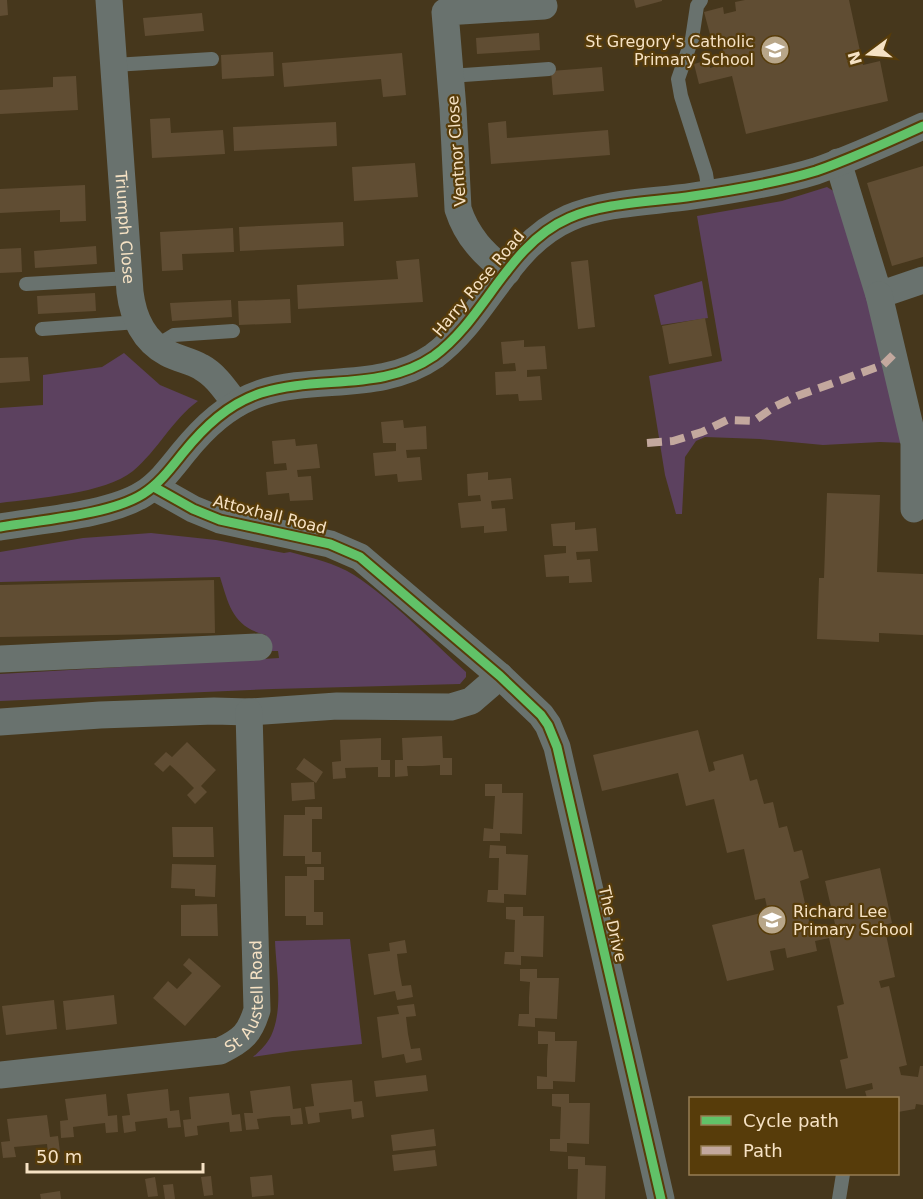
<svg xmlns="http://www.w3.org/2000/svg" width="923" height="1199" font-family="'DejaVu Sans',sans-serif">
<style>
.green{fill:#5c415f}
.building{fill:#604d33}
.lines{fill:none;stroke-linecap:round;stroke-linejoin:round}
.lane{stroke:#69726e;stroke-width:14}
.street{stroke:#69726e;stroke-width:27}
.quiet{stroke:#c3a89e;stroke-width:8;stroke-dasharray:15 8;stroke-linecap:butt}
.cycleway-casing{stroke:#573c0a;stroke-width:13}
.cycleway{stroke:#61c268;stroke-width:9}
.labels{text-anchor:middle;stroke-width:4.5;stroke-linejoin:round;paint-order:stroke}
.poi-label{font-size:16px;fill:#f6e2c4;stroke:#573c0a;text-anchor:end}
.street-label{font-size:16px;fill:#f6e2c4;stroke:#573c0a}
</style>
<rect width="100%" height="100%" fill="#46371c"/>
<path class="green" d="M827,187L843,197L906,443L880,442L823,445L760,439L705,437L696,441L685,457L682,514H676L665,475L649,376L722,361L697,216L782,201Z
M702,281L708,318L661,325L654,295Z
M124,353L160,385L198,401C172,420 158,450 133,471C105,494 36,498 0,503V408L43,405V375L102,367Z
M151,533L216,540L284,553L290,552C312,558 335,563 354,575C392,600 432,641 466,672V677L460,684L273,689L0,701V674L279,658L278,651H266V635C233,627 229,606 220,577L0,582V552L83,538Z
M350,939L362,1044L293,1051L253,1057C260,1051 267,1044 271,1036C284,1008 276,970 275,941Z"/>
<path class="building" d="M0,0H7L8,15L0,16Z
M634,0H662V1L636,8Z
M745,0H849L863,65L880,61L888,101L746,134L732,76L699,84L694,64L708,60L710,68L726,63L720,36L711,38L704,12L723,7L724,14L736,11L735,2Z
M202,13L204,31L145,36L143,18Z
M539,33L540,50L477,54L476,38Z
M273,52L274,76L222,79L221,55Z
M402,53L406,95L383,97L381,79L284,87L282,63Z
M602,67L604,91L553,95L551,71Z
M76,76L78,110L0,114V90L53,87V77Z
M170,118L171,133L223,130L225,154L152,158L150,119Z
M506,121L507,138L608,130L610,155L491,164L488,123Z
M336,122L337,146L234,151L233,127Z
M415,163L418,197L354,201L352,167Z
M923,166V257L892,266L867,183Z
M85,185L86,221L60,222V210L0,213V189Z
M343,222L344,246L240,251L239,227Z
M233,228L234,252L182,254L183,270L162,271L160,232Z
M96,246L97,264L35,268L34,251Z
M21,248L22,272L0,273V249Z
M419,259L423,302L298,309L297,285L398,279L396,261Z
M588,260L595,327L578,329L571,262Z
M95,293L96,311L38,314L37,296Z
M290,299L291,323L239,325L238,301Z
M231,300L232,317L172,321L170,303Z
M705,318L712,356L669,364L662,326Z
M524,340V347L545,346L547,369L527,370V377L540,376L542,400L519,401L518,394L496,395L495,372L516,371L515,363L503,364L501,342Z
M28,357L30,381L0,383V358Z
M403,420L404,428L426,426L427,449L406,450L407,458L420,457L422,480L398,482L397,474L375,476L373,453L396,451V443H383L381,422Z
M295,439L296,446L317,444L320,468L297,470L298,477L311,476L313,500L290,501L289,493L268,495L266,472L287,470L286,463L274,464L272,441Z
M488,472V480L511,478L513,499L491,501L492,509L505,508L507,531L484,533V526L461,528L458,503L481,501L480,495L468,496L467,474Z
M827,493L880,495L877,572L923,574V635L879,633V642L817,639L819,578H824Z
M575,522V530L596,528L598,551L576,552L577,560L590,559L592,582L569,583V576L546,577L544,555L566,553V546H553L551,524Z
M214,580L215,633L0,637V585Z
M698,730L709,772L715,770L713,762L743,754L750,781L757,779L764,804L773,802L779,828L787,826L794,852L802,850L809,878L800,881L811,930L835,924L825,881L880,868L892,923L884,925L895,977L879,981L881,988L889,986L907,1065L899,1067L901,1075L918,1077L920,1066H923V1105L916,1104L915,1109L898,1112L897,1098H867L865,1091L873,1089L872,1083L846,1089L840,1060L848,1058L837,1006L844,1004L829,938L815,941L817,951L787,958L785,948L770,951L774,970L727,981L712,925L761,913L764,923L770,921L765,898L755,900L744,849L727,853L714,799L686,806L678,773L602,791L593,755Z
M442,736L443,758H452V775H440V765L423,766H407L408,776L395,777V760H403L402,738Z
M381,738V760H390V777H378V767L345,768L346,778L333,779L332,762L341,761L340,740Z
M187,742L216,770L201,786L207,792L195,804L187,795L194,788L182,776L170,765L163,772L154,764L166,752L172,757Z
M304,758L323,772L316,783L296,769Z
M314,782L315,799L292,801L291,783Z
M485,784H502V793H523L522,834L500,833V841H483L484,828L493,829L495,796H485Z
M305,807H322V819H312V852H321V864H305V856H283L284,815H305Z
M172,827H213L214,857H173Z
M490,845L506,846V854L528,855L526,895L504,894V903L487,902L488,890H498L499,858H489Z
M172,864L216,865L215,897L195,896V889L171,888Z
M307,867H324V880H314V912H323V925H306V916H285V876H307Z
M217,904L218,936H181V905Z
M506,907H523V916H544L543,957L521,956V965L504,964L505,952H514L515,920L506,919Z
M405,940L407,953L397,954L399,970L402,986L411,985L413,997L397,1000L395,991L374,995L368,954L390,951L389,943Z
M189,958L221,986L185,1026L153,998L168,981L177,989L192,973L183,965Z
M520,969H537V978H559L557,1019L535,1018V1027L518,1026L519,1014H529V997L530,982L520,981Z
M114,995L117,1024L66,1030L63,1001Z
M54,1000L57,1029L6,1035L2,1006Z
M414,1004L416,1016L406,1017L408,1034L411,1049L420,1048L422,1060L406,1063L404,1054L382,1058L377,1017L399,1014L397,1006Z
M538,1031L555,1032V1041H577L575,1082L553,1081V1089H537V1076L547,1077V1060L548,1044H538Z
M426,1075L428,1091L376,1097L374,1081Z
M352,1080L354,1102L362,1101L364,1117L352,1119L351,1109L319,1113L320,1122L308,1124L305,1107L314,1106L311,1084Z
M290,1086L293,1109L301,1108L303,1124L291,1125L290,1116L273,1117L257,1119L259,1129L246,1130L244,1113H253L250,1091Z
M168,1089L170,1111L179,1110L181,1127L168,1128L167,1118L135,1122L136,1131L124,1133L122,1116L130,1115L127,1094Z
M229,1093L232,1115L240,1114L242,1131L230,1132L229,1122L212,1124L197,1126L198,1135L185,1137L183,1120L191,1119L189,1097Z
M106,1094L108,1116L117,1115L118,1132L106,1133L105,1123L88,1125L73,1127L74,1137L61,1138L60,1121L68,1120L65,1099Z
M552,1094H569V1103H590L589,1144L567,1143V1152L550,1151V1139H560L561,1107L552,1106Z
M47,1115L50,1137L58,1136L60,1152L48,1154L47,1144L14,1147L16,1157L3,1158L1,1142L10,1141L7,1119Z
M434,1129L436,1146L393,1151L391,1135Z
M435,1150L437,1166L394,1171L392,1155Z
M568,1156L585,1157V1165L606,1166L605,1199H577L578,1169H568Z
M272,1175L274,1195L252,1197L250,1177Z
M211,1176L213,1195L204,1196L201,1177Z
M155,1177L158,1196L148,1197L145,1179Z
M173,1184L175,1199H165L163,1185Z
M60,1191L61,1199H41L40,1194Z"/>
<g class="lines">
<path class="lane" d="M701,0L697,6L692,39L678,79L681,96L706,174L709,193
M114,65L212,59
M450,76L549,69
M26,284L129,278
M42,329L138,322
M156,346L174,335L233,331
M839,1199L843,1174"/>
<g class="street">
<path id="s1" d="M109,0L130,292C133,317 144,341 167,353C178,359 191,361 201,367C216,375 226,391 236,404"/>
<path d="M838,162L879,295L923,280"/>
<path d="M507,272C484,254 467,237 458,209L453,109L445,12L544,6"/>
<path d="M879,295L914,443V509"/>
<path d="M154,487L193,509L220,520L330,544L360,557L500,676L541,715L548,725L557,747L661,1199"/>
<path d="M0,527C40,520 110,515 143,494C159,484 171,468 183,453C204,427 228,404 261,393C318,375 382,392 434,356C486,318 507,245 569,218C605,202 654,202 693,196C734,190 777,183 816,171C853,158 888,142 923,126"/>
<path d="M0,659L259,647"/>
<path d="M0,722L100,715L214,711L249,712L337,706L451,707L471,701L500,676"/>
<path id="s2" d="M0,1075L220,1051C243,1040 250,1033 257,1010L249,712"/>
</g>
<path class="quiet" d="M647,443L673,441L702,432L727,420L754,421L774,407L797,396L883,365L893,355"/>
<g class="cycleway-casing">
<path id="cycleway" d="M154,487L193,509L220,520L330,544L360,557L500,676L541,715L548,725L557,747L661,1199
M0,527C40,520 110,515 143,494C159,484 171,468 183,453C204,427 228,404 261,393C318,375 382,392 434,356C486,318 507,245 569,218C605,202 654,202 693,196C734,190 777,183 816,171C853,158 888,142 923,126"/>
</g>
<use href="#cycleway" class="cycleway"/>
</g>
<defs>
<g id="school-disc" transform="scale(1.5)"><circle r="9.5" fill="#b8a689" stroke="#573c0a"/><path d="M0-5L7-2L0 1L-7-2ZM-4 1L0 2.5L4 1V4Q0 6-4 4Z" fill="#fff"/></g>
</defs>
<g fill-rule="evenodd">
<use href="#school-disc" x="775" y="50"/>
<use href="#school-disc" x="772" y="920"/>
</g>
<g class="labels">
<g class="poi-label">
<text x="754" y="47">St Gregory's Catholic<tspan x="754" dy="18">Primary School</tspan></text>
<text x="793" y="917" text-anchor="start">Richard Lee<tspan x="793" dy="18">Primary School</tspan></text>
</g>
<g class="street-label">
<text transform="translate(456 151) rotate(-94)" y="6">Ventnor Close</text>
<text dy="6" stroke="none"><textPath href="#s1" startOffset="228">Triumph Close</textPath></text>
<text transform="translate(478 283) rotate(-50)" y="6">Harry Rose Road</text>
<text transform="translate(270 514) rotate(14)" y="6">Attoxhall Road</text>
<text transform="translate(613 924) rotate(77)" y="6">The Drive</text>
<text dy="6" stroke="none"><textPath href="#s2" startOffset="288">St Austell Road</textPath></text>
</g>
</g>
<rect x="689" y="1097" width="210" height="78" fill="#573c0a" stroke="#977e54" stroke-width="1.5"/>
<rect x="701" y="1116" width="30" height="9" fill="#61c268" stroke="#977e54" stroke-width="1.5"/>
<text x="743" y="1127" font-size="18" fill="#f6e2c4">Cycle path</text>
<rect x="701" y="1146" width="30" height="9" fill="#c3a89e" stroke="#977e54" stroke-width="1.5"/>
<text x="743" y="1157" font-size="18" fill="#f6e2c4">Path</text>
<g transform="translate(869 54) rotate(254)" stroke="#573c0a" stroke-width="4.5" paint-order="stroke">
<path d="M0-4.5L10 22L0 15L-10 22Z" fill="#f6e2c4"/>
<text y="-9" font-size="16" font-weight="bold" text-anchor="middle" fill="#f6e2c4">N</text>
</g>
<path d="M27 1163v9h176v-9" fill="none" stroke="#f6e2c4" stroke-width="3"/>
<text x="36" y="1163" font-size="18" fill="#f6e2c4" stroke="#573c0a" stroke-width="4.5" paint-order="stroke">50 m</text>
</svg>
